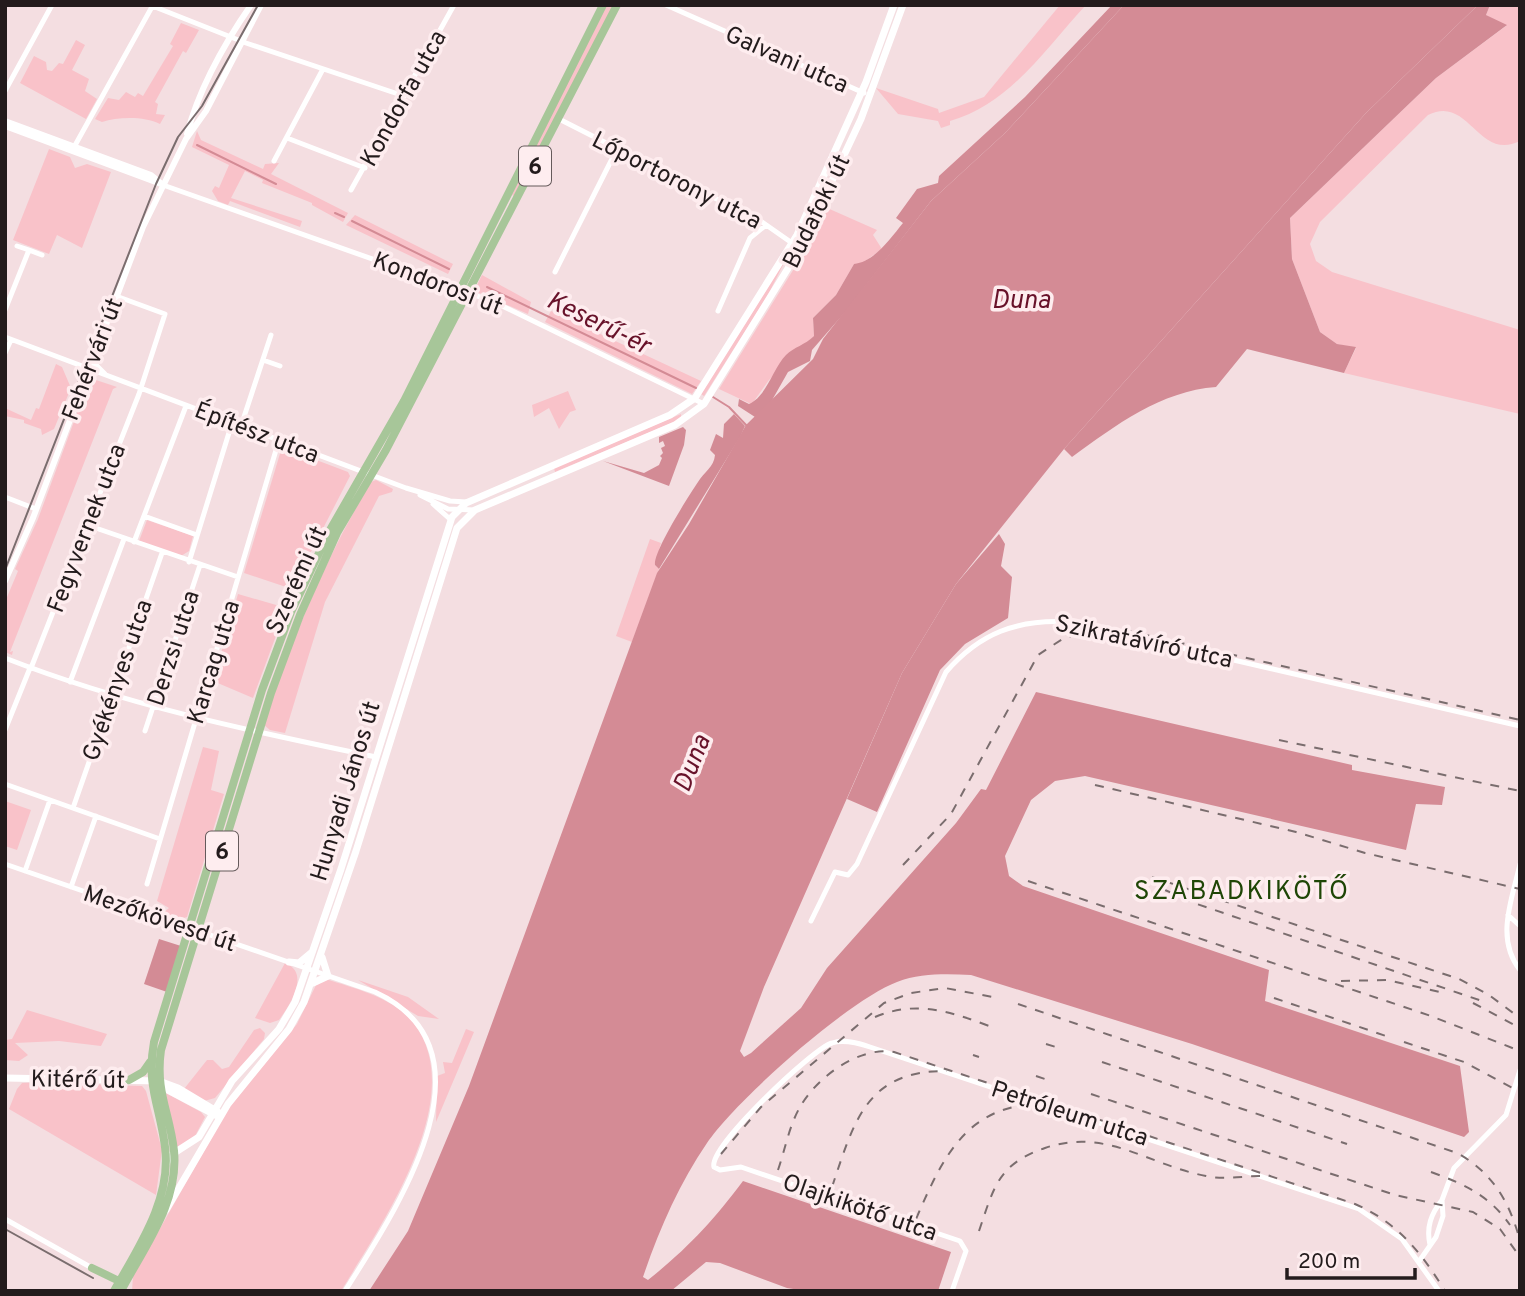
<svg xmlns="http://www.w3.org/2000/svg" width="1525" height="1296" font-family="Overpass,sans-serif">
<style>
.green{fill:#f9c2c9}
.forest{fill:#d38b95}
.water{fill:#d48b95}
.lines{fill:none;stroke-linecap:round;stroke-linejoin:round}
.stream{stroke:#d48b95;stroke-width:2}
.minor{stroke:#fff;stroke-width:5}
.tertiary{stroke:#fff;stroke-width:6}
.secondary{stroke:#fff;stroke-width:7}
.primary{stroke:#a7c699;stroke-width:8}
.tram{stroke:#7a6d6e;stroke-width:2}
.rail{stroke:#7a6d6e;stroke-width:2;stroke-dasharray:9 9;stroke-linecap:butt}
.labels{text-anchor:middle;stroke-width:7;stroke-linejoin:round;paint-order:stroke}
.shield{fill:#feedef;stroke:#655a5b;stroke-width:2}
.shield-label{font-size:23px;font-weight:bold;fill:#231b1c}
.street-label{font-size:24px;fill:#231b1c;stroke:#feedef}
.water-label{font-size:26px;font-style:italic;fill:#68122a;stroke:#feedef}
.neighbourhood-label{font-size:26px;letter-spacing:2px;fill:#1f4606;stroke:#feedef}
</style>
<rect width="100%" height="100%" fill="#f4dee1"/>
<path class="green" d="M605,5H614L514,196L512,195Z
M1060,5H1086C1045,49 1010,104 950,121V125L941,128L938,121L898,114L876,88L938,109L939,113L984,97Z
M1490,5H1520V141C1478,162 1469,94 1428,115L1320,222L1310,244L1316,261L1332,272L1520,330V414L1344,373L1356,348L1337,344L1320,332L1292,259L1290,218L1436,78L1506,26L1486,15Z
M181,23L199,30L186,53L183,51L155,102L158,104L156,114L165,115L160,124C144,116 118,117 102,122L95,119L108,98L119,100L126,92L135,97L138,93L143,96L173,46L170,44Z
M76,40L85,45L72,70L89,79L85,91L97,99L86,119L20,83L34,56L46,62L47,70L52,71L59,63L63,64Z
M197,131L201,140L263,169L265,164L279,163L271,174L348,213L343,222L312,205V203L262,183L263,180L245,171L231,198L302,221L300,227L230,201L228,205L218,201L212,191L215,186L219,188L229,165L192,147Z
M49,149L70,157L75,168L87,164L111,172L82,248L57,235L49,254L13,240Z
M825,207L877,230L873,235L882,249L861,264H854L836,295L813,318L814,336L769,380L754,401L751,404L719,389L800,259Z
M355,215L453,264L448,274L346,225Z
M788,255L768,295L704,396L701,394Z
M482,275L531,302L528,314L477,292L476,287Z
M551,311L701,381L692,394L545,322Z
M56,364L62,367L71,388L54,429L42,435L41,429L24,423V420L5,416V408L31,420L36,408L39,409Z
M90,378L117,387L113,389L10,652L13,651L12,655L5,652V602L18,571L15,569L38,519Z
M568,391L576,410L570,412L559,429L549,408L534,417L532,405Z
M681,414V419L555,472L554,468Z
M282,447L348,472L350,476L297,579L253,698L213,681L238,594L283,607L289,588L244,573Z
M376,480L393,489L392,492L379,496L325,602L285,733L270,730L264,725C291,640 325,559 371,482Z
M147,520L193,536L189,551L181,556L139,541Z
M650,539L661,543L655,565L659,569L632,642L616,636Z
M203,747L219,751L211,790L224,794L187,917L181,919L163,913L169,908L157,901Z
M5,801L31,810L17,850L5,846Z
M285,963C311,973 290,1005 279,1020L270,1023L255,1018Z
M326,979C356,989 396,998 415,1025C469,1099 380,1227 341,1291H132L133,1276L228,1109L297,1024L317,983Z
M358,980L408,997L439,1019L418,1016Z
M27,1010L107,1034L101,1046L59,1041L15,1043L28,1055L19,1061L5,1060V1040L12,1039Z
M260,1028L265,1033L264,1039L215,1098L204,1101L184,1089L207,1060H213L222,1069L229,1067L254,1030Z
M466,1029L474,1032L436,1122L437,1076L445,1073L443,1062L452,1063Z
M86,1081L102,1085L142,1086L146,1091L162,1150L156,1195L9,1109L17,1089L22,1083Z
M164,1092L201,1112L205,1117L194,1138L177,1149Z"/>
<path class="forest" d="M1112,5H1124L1005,133L931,201L846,311L812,350L810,361L788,372L771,402L755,417L738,406L739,399L749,404C767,396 773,368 786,355C794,347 805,345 814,336L813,318L836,295L854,264C874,262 890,239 903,223L896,218L917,189L938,183L939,176L1025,97Z
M1478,5H1490L1486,15L1507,25L1436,78L1290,218L1292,259L1320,332L1337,344L1356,347L1344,373L1247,349L1216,387C1161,391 1116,425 1072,457L1064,449L1366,113Z
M734,414L745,426L740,437L659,569L655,565C653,552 688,497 698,482C704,472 714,467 715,455L710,450L716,434L723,438L724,424Z
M683,427L686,430L684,445L669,486L603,461L644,473L659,465L662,458L660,456L663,453L661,448L665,446L663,441L659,443V437Z
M999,534L1005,544L1001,566L1012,577L1008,618L965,644L940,670L877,812L847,799L902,673L956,584Z
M159,939L181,946L167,992L144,984Z"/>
<path class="water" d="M1124,5H1478L1366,113L1064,449L956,584L902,673L764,987L740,1051L744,1057L751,1053L801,1008L827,968L956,823L981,789L986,790L1036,692L1352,765V770L1445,787L1442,805L1416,804L1406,850L1085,776L1055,781L1031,800L1005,856L1009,876L1023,886L1269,970L1265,1001L1460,1066L1469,1132L1464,1137L1192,1044L971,975C946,974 921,973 897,982C849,1000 737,1099 707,1143C679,1184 659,1230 643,1277L648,1280C687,1249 713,1221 743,1181L951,1252L938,1291H806L787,1288L720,1263L706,1262L671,1291H369L408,1231L469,1086L657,573L689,524L746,425L813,359L823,339L931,201L1005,133Z"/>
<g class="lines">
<path class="stream" d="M197,145L276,184
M335,213L344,217
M352,221L449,269
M487,287L696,388
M713,397L729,407L747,426"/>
<path class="minor" d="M150,5L246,43L404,96
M666,5L864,93
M5,91L52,5
M559,119L762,222L792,243
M287,138L365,168
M73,149L153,5
M274,161L323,69
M163,185L494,302L704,404
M351,190L454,5
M29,250L42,255
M555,272L617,149
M5,310L29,250L17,246
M718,311L750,238L766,225
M5,337L406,488L450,501L466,502
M5,353L11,340
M94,356L95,364L105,374
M263,360L280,366
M241,426L271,335
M420,495L448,509L475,510
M5,497L36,509
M433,504L451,520
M144,516L197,535
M87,525L238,577
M134,542L186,406
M189,562L232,423
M5,658C125,705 250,731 376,757
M31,668L139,394L165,314L116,296
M70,682L124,539
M5,730L30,668
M145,731L200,565
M5,784L160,839
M73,808L162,553
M5,864L375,992C504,1051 394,1213 345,1291
M1520,864C1512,900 1495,938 1520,970
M25,871L50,800
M147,884L279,440
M71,887L96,816
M1508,915L1520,926
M811,921L835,872L848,875L857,864L946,672C980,633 1017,619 1069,622L1520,726
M5,1219L92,1268
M1430,1245C1426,1227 1431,1214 1442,1200
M1420,1260L1436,1237L1443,1216L1442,1200L1454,1168L1506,1115L1520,1070
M952,1291L966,1251L960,1241L741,1167L720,1170L714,1167C708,1148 812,1049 832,1043C844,1039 858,1043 870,1047L1359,1209L1402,1239L1439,1291"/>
<path class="tertiary" d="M5,121L151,175L163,185
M5,126L161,184
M187,134C199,89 224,44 251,5
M5,581L33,518L143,227L186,139L206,111L261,5"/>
<path class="secondary" d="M289,962L299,963L311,953
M313,983L328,976L322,957
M5,1078L159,1081L178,1088L218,1112
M158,1085L215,1115
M166,1164L171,1155L199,1137L232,1081L279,1029L295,1002L341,869L452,517L466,503L670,415L695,398L797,235L866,82L894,5
M166,1210L228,1104L289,1029L304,1002L356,851L457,528L475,510L675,425L704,404L800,249L861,119L903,5"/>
<path class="primary" d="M129,1080L143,1072L150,1062
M92,1268L121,1282
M114,1291C138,1248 172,1199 165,1147C160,1106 146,1086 154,1042L262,690L291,612L330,530L404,401L603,5
M121,1291C144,1247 179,1203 174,1151C170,1113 155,1092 161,1050L271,693L300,615L337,533L386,450L617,5"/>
<path class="tram" d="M5,570L156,184L178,137L202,106L258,5
M5,1229L93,1278"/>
<path class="rail" d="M1279,740L1520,791
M1095,785L1296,832L1365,853L1520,889
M903,865L951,814L1038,655L1064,638L1078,634L1124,630L1520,720
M1152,877L1459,979L1489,995L1520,1018
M1028,881L1431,1016L1520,1051
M1140,882L1164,890
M1165,890L1197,904L1485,1002
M1341,981L1387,980L1444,993
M1274,998L1389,1037
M1473,1003L1520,1028
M1018,1004L1457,1153C1492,1172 1510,1202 1520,1241
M875,1017C916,1000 949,1011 989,1026
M1404,1042L1464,1062L1520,1092
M1046,1044L1056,1047
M973,1055L979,1057
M1102,1062L1347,1144
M1036,1076L1045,1079
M1091,1094L1395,1195L1473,1212L1500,1229L1520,1257
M721,1154L761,1107L884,1003L911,993L945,988L998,998
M778,1170C785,1150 789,1126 800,1107C817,1077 859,1046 894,1052L1355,1204C1397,1222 1421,1252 1445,1291
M1431,1172C1464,1184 1489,1195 1510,1225
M832,1187C854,1122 866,1070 947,1071
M916,1219C943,1157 967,1102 1047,1104
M979,1231C994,1187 998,1164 1045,1148C1106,1127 1148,1165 1206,1176C1224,1180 1242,1176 1260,1176"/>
</g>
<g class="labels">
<g class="shield">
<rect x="519" y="146.5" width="32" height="39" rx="5"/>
<rect x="206" y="831.5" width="32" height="39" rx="5"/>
</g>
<g class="shield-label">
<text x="535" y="174">6</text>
<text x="222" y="859">6</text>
</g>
<g class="street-label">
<text transform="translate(787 59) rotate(24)" y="8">Galvani utca</text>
<text transform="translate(403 98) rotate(-61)" y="8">Kondorfa utca</text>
<text transform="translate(677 180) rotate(27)" y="8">Lőportorony utca</text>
<text transform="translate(816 211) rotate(-64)" y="8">Budafoki út</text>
<text transform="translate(438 283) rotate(21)" y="8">Kondorosi út</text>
<text transform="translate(92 359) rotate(-69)" y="8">Fehérvári út</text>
<text transform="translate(257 432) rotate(21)" y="8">Építész utca</text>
<text transform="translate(86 528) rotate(-69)" y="8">Fegyvernek utca</text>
<text transform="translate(296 580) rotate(-66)" y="8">Szerémi út</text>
<text transform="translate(1144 641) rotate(12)" y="8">Szikratávíró utca</text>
<text transform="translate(173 648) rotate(-72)" y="8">Derzsi utca</text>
<text transform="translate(213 662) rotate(-73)" y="8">Karcag utca</text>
<text transform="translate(117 680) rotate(-71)" y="8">Gyékényes utca</text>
<text transform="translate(345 791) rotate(-73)" y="8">Hunyadi János út</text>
<text transform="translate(160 918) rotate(19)" y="8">Mezőkövesd út</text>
<text transform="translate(78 1079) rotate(1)" y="8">Kitérő út</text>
<text transform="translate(1070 1113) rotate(18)" y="8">Petróleum utca</text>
<text transform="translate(860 1207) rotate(19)" y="8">Olajkikötő utca</text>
</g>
<g class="water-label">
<text x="1021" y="308">Duna</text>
<text transform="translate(599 322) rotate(26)" y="9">Keserű-ér</text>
<text transform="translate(691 763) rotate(-68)" y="9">Duna</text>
</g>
<g class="neighbourhood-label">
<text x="1242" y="899">SZABADKIKÖTŐ</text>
</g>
</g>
<rect width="1525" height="1296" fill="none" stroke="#231b1c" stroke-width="14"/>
<path d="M1287 1268v10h128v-10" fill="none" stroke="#231b1c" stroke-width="3.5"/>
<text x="1298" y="1268" font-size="21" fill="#231b1c" stroke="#feedef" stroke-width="5" paint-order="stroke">200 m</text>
</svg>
